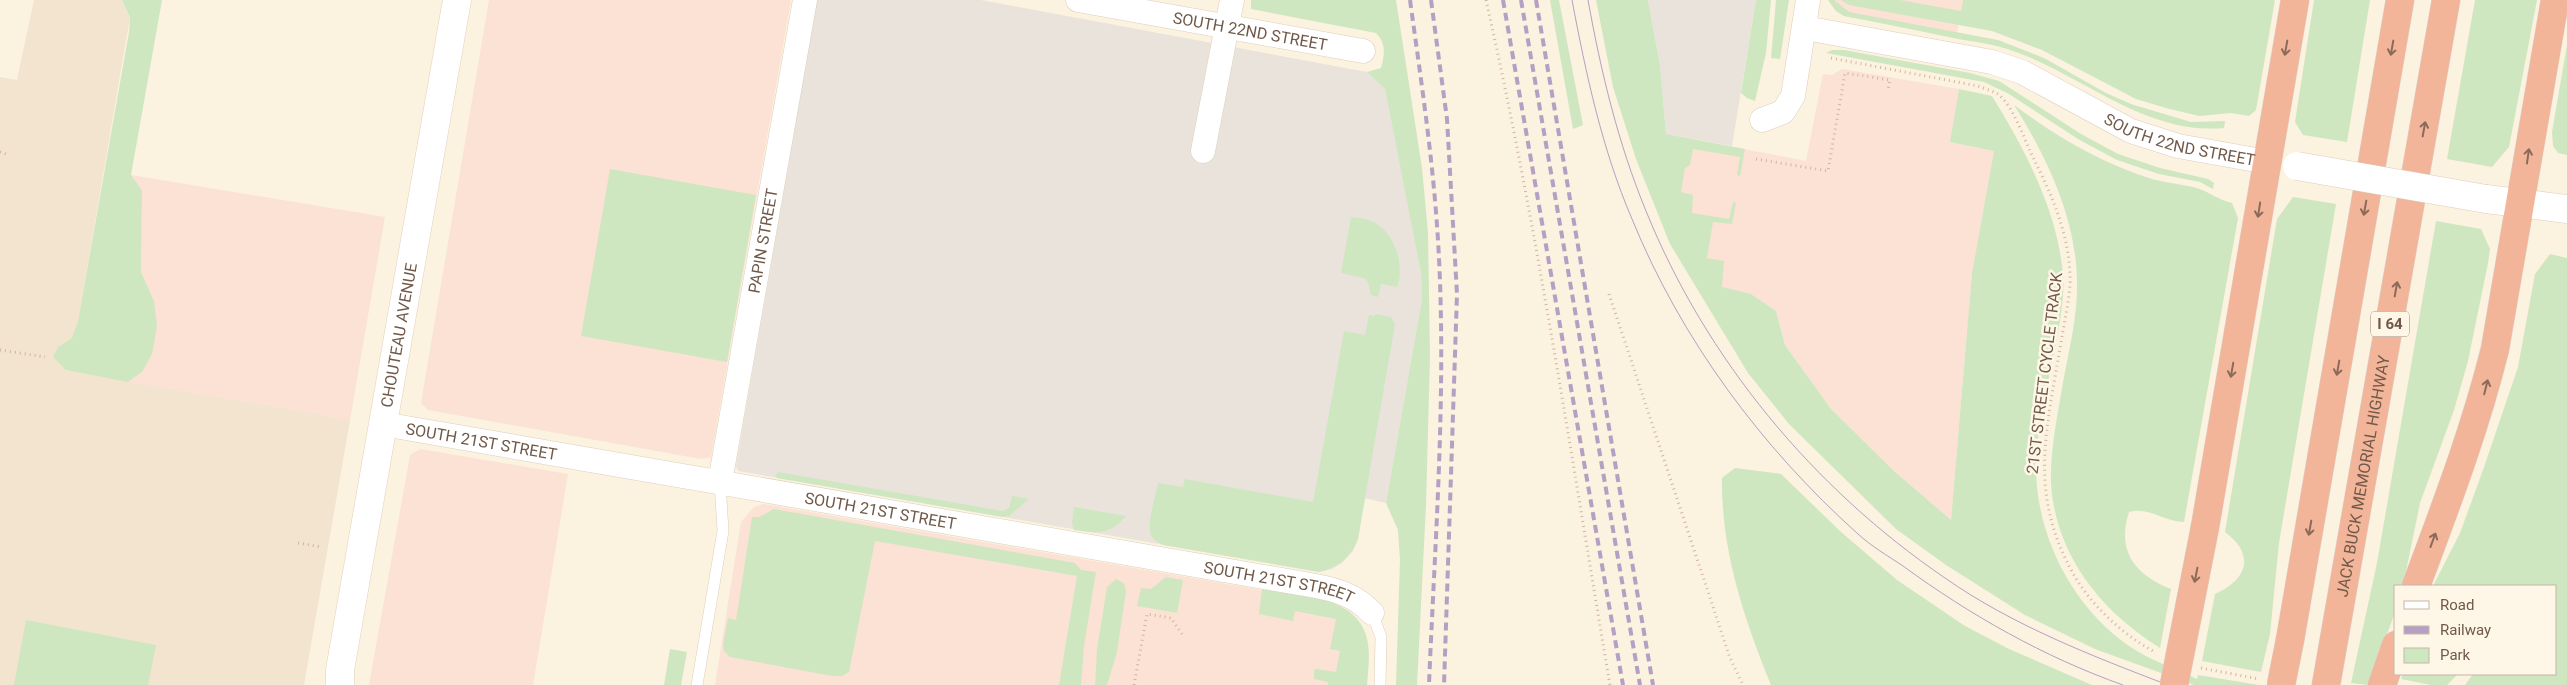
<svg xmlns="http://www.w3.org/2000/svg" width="2567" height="685" font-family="Roboto,sans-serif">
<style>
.residential{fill:#f2e4cf}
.commercial{fill:#fbe2d4}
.industrial{fill:#e9e3dc}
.green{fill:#cee7c0}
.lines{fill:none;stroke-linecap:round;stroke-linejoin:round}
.service-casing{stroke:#decebd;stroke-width:12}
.minor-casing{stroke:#decebd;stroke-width:25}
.tertiary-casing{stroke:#decebd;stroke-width:29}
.secondary-casing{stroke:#e3d0bb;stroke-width:29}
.motorway-casing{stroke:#dad4d0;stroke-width:29}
.path{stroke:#d3b59d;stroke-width:3;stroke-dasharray:1 4;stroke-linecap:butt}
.service{stroke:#fff;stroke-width:11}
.minor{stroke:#fff;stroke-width:24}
.tertiary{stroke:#fff;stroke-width:28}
.secondary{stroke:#fff;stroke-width:28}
.motorway{stroke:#f3b599;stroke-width:28}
.tram{stroke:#b5a0c3;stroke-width:1}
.rail{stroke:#b5a0c3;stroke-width:4;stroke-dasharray:8 5;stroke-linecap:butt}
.tertiary-bridge-casing{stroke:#decebd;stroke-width:29;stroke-linecap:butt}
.motorway-bridge-casing{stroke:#dad4d0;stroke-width:29;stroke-linecap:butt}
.tertiary-bridge{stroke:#fff;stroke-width:28}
.motorway-bridge{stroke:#f3b599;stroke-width:28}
.oneway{stroke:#8a6b59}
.labels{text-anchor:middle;stroke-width:5;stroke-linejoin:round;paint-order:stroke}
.shield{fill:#fef6e6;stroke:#9b8878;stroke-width:1}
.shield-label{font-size:15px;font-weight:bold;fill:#705949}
.street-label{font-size:16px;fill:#705949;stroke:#fef6e6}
</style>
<rect width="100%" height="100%" fill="#fbf2e0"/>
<path class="residential" d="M34,0H122L130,17L78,321L66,370L350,420L304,685H0V77L17,80Z"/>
<path class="commercial" d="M489,0H791L711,457L701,459L428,410L421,403Z
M1828,0H1963L1956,38L1844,16L1836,11Z
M1842,69L1959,89L1951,142L1994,151L1972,273L1951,520L1894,471L1831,409L1785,345L1776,311L1751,294L1722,288L1692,246L1666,134L1806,161L1823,74L1832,75Z
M131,175L385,217L350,420L128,382L142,372L154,301L141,272L142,190Z
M420,449L568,474L533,685H369L410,455Z
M764,504L1331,602L1352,615L1361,624L1366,636L1369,653L1367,685H715L741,522L754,507Z"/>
<path class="industrial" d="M817,0H981L1367,72L1385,89L1416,245L1421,273L1422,299L1386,503L1364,498L1358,539L1353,551L1342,563L1332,569L1319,572L1309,570L738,471L736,466Z
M1648,0H1756L1732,146L1666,134L1660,65Z"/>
<path class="green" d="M122,0H162L131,175L142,190L141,272L154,301L157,326L152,354L142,372L128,382L66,370L53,357L58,347L72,338L78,321L129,32L130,17Z
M1251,0H1396L1422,168L1428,233L1430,356L1426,505L1417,685H1396L1400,560L1398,530L1386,503L1422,299L1421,273L1385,89L1367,72L1381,68C1385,54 1386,43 1376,33L1251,9Z
M1550,0H1559L1583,125L1573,129Z
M1596,0H1648L1660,65L1666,134L1745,149L1740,176L1737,175L1740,157L1693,149L1690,165L1685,168L1681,192L1693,195L1692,213L1729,219L1733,202L1736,203L1732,224L1713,222L1707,258L1724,261L1722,287L1751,294L1776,311L1785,345L1831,409L1894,471L1951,520L1972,273L1994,151L1950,142L1959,89L1992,96C2025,150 2057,209 2063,274C2066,308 2052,358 2046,393C2042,416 2036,441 2036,464C2035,533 2071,606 2129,646C2150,660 2175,669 2197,679L2198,675L2259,685H2194L2095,649L2025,615L1946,565L1896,529L1789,424L1748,373L1670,244L1636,159L1613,87Z
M1756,0H1771L1766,53L1755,101L1747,98L1741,93Z
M1776,0H1789L1780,59L1771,58Z
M1828,0H1834L1849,12L1998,40L2044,58L2106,93L2131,104L2191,122L2225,121L2224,128C2146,135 2085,77 2016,52C1995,44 1974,42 1953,38C1917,30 1881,23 1844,16L1836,11Z
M1841,0H1900L1961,11L1963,0H2275L2256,110L2249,116L2231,113L2199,116L2166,108L2136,99L2042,50L1992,31L1849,5Z
M2314,0H2370L2347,142L2303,135L2295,122Z
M2475,0H2537L2509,147L2492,167L2447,159Z
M2567,45V155L2558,153L2553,146L2552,132Z
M1832,50H1844L1970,73L1999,81L2081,134L2118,154L2160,168L2208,179L2214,183L2213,189L2200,182L2159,174L2117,160L2078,139L2009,94L1984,82L1826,53Z
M2014,105C2056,136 2101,163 2152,179C2166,183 2182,184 2197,188C2209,192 2219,200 2232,203L2238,218L2184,522C2165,522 2148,506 2129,512C2116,552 2136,575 2171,589L2160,648C2101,611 2056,556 2051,484C2050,454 2056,423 2061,394C2067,357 2078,319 2077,281C2076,218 2047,157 2014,105Z
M610,169L756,195L727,362L581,336Z
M2293,197L2336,204L2279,543L2270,634L2261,672L2202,661L2215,594C2247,580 2256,555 2225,532L2277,219Z
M1351,217C1360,218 1369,219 1377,224C1395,236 1404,264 1398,284L1397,287L1381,284L1378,297L1371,295L1368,282L1364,278L1341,273Z
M2436,221L2481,229L2490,249L2488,263L2468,361L2454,410L2420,503L2403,586H2396V610L2368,685L2351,683L2377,563Z
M2550,254L2567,258V685H2465L2473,674H2556V586H2433L2460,533L2483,470L2518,367L2535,274Z
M1375,314L1391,317L1395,324L1358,539C1350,558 1339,567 1319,572L1163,545C1158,542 1153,540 1151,535C1146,525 1156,495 1158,483L1183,487L1185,479L1313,502L1344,331L1365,335L1369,315L1375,316Z
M1735,468L1781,474L1841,532L1897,580L1965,626L2009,649L2092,685H1771C1744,618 1721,551 1722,478Z
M778,472L1003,511L1009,508L1012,496L1029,499L1009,516L1003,517L777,478L775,476Z
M1074,507L1126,516C1109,536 1097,533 1074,530L1072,523Z
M774,509L1075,563L1081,570L1096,572L1084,646L1081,685H1059L1077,576L875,541L849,672L842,676H832L730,657L724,651L723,644L728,618L736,620L752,517H759Z
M1166,577L1183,580L1177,613L1137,606L1141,588L1151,589Z
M1116,579L1124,583L1126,591L1117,652L1107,685H1095L1097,649L1107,587Z
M1262,589C1296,595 1354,595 1366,635C1371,651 1368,669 1367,685H1328V682L1314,679V670L1316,669L1336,672L1340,651L1330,649L1336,619L1295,611L1293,621L1259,614Z
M26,620L156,645L148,685H14Z
M670,649L687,652L681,685H664Z
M2403,674H2458L2447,685H2431L2401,679Z"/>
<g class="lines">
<g class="service-casing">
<path id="service" d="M1372,613L1381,637L1380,685
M697,685L723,531L720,482"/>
</g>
<g class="minor-casing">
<g id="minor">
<path id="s1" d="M1078,0L1363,51"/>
<path id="s2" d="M1805,28L1992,62L2022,72L2131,131L2178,146L2267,162"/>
<path d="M1762,120L1783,112L1793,96L1808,0"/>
<path d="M1203,151L1232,0"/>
<path id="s3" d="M383,424L1316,586C1338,590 1356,596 1372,613"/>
<path id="s4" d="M720,482L805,0"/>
</g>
</g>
<g class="tertiary-casing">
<path id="tertiary" d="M2486,199L2567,209"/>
</g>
<g class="secondary-casing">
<g id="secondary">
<path id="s5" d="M340,685V670L457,0"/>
</g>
</g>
<g class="motorway-casing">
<g id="motorway">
<path d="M2205,527L2295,0"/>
<path d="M2416,586C2445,508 2475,430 2495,349L2555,0"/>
<path d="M2290,640L2400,0"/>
<path id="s6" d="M2326,685L2446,0"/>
<path d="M2382,685L2396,645"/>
</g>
</g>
<path class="path" d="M1486,0C1537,226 1571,456 1610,685
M1831,58L1978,86C1985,89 1994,91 1999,95C2014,108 2022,134 2030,151C2051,193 2071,236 2070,284C2069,301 2065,319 2062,336C2048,425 2026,491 2074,575C2092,606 2123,635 2155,652
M0,152L6,154
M1756,159L1828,171L1845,73L1890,80L1888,90
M1609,294L1730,658L1743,685
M0,350L45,357
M298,543L322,547
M2201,668L2259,679
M1134,685L1147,614L1171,618L1182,634"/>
<use href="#service" class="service"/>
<use href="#minor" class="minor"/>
<use href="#tertiary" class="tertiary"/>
<use href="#secondary" class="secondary"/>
<use href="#motorway" class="motorway"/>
<path class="tram" d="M1572,0C1586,74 1602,149 1632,219C1681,339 1761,447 1858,534C1871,546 1888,556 1903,566C1970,615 2044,657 2123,685
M1588,0C1601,72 1618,143 1646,211C1706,359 1813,488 1945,578C2012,625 2092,656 2168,685"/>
<path class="rail" d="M1410,0C1421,80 1433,159 1438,240C1447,387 1435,538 1429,685
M1431,0L1447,119L1457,294L1444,685
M1503,0L1623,685
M1521,0L1640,685
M1536,0L1653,685"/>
<g class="tertiary-bridge-casing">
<path id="tertiary-bridge" d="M2297,166L2486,199"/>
</g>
<g class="motorway-bridge-casing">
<path id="motorway-bridge" d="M2174,685L2205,527
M2281,685L2290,640"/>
</g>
<use href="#tertiary-bridge" class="tertiary-bridge"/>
<use href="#motorway-bridge" class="motorway-bridge"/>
</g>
<defs><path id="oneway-shaft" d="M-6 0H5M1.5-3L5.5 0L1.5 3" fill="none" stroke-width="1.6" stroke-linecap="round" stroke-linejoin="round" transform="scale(1.25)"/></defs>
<g class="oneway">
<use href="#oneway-shaft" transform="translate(2286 48) rotate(100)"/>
<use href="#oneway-shaft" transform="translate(2392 48) rotate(100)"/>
<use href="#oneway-shaft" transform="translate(2424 129) rotate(-80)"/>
<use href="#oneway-shaft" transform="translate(2528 156) rotate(-82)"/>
<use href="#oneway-shaft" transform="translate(2365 208) rotate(100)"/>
<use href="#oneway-shaft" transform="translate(2259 210) rotate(99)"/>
<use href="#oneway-shaft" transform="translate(2396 289) rotate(-80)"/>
<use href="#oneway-shaft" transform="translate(2338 368) rotate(100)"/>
<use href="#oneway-shaft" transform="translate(2232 370) rotate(100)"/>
<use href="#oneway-shaft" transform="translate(2486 387) rotate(-76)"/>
<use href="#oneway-shaft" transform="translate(2310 528) rotate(100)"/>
<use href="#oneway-shaft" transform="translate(2433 540) rotate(-70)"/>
<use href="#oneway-shaft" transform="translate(2196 575) rotate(101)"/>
</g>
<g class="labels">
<rect class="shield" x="2371" y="311.5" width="38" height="25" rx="4"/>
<g class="shield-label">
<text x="2390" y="329">I 64</text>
</g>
<g class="street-label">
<text dy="6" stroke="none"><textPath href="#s1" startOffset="175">SOUTH 22ND STREET</textPath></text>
<text dy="6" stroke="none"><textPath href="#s2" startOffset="395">SOUTH 22ND STREET</textPath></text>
<text dy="6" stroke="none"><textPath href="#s4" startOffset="245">PAPIN STREET</textPath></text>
<text dy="6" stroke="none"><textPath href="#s5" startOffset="355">CHOUTEAU AVENUE</textPath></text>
<text transform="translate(2044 373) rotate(-83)" y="6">21ST STREET CYCLE TRACK</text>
<text dy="6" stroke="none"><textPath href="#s3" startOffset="100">SOUTH 21ST STREET</textPath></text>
<text dy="6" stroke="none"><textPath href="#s6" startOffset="212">JACK BUCK MEMORIAL HIGHWAY</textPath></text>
<text dy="6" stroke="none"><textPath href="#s3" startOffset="505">SOUTH 21ST STREET</textPath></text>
<text dy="6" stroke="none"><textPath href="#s3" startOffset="910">SOUTH 21ST STREET</textPath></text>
</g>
</g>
<rect x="2394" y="585" width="162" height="90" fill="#fef6e6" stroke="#c5b7a7"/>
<rect x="2404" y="601" width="25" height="8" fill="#ffffff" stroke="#c5b7a7"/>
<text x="2440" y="610" font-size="15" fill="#705949">Road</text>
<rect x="2404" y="626" width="25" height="8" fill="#b5a0c3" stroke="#c5b7a7"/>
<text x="2440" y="635" font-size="15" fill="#705949">Railway</text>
<rect x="2404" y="648" width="25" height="15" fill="#cee7c0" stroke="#c5b7a7"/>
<text x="2440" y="660" font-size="15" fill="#705949">Park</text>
</svg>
